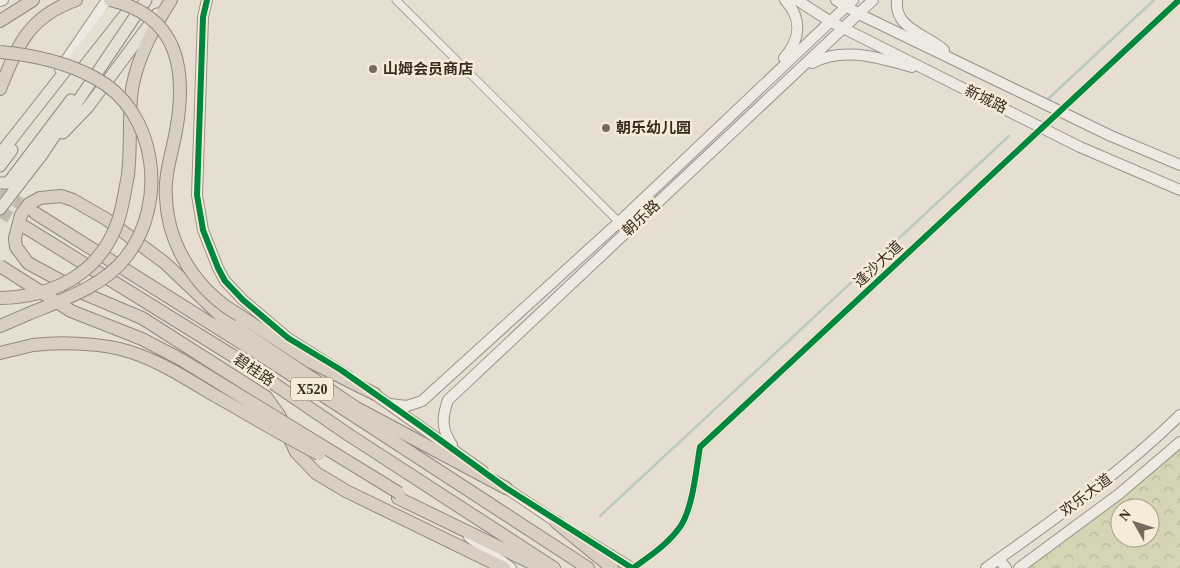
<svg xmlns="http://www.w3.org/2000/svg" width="1180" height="568" font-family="'Times New Roman','Noto Sans SC',serif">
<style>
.forest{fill:url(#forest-crowns);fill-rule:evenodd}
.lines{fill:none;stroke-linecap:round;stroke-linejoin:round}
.stream{stroke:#bbcac0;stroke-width:2.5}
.highway-tunnel{stroke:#c3baae;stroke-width:12;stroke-dasharray:12 6;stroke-linecap:butt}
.street-casing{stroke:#aaa399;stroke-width:9}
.secondary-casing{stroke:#9a9389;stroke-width:12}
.primary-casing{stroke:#908980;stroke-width:13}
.highway-casing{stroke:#908980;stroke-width:14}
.street{stroke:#eee9e2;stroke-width:7}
.secondary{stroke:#eee9e2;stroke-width:10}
.primary{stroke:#e5dfd4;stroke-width:11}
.highway{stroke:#d8cec2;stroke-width:12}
.highway-bridge-casing{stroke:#908980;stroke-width:14;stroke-linecap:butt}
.highway-bridge{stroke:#d8cec2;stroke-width:12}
.cycleway-casing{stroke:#f5ebd8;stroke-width:9}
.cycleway{stroke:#00873e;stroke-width:6}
.poi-dot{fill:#766a5f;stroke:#f5ebd8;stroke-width:2}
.labels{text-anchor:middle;stroke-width:5;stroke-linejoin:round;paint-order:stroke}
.shield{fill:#f5ebd8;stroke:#726558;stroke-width:1}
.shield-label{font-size:14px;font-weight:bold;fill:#3a2b21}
.poi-label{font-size:15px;font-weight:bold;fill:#3a2b21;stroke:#f5ebd8;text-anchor:start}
.street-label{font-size:15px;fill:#3a2b21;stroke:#f5ebd8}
</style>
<defs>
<pattern id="forest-crowns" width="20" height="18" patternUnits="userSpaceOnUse" patternTransform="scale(1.25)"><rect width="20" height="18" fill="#d5d4b4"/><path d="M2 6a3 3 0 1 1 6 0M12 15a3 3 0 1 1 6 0" fill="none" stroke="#b8b69a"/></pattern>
</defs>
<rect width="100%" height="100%" fill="#e5ded1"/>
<path class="forest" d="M1180,448V568H1021ZM1120,508H1150V538H1120Z"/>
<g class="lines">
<path class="stream" d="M1048,99L1154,0
M600,516L1009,136"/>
<path class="highway-tunnel" d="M0,191L35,213
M0,211L25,227"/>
<g class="street-casing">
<path id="street" d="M396,0L619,222
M633,568C650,556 668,544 680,527C693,508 696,470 700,447L1179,0"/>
</g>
<g class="secondary-casing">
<path id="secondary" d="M207,0L203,17L197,195L203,230L218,268L225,281L243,300L288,338L348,376
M797,0L831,22L1080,147L1180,190
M836,0L859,14L1111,136L1180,165
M897,0C894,29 925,33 944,50
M0,1L3,0
M784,58C800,40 803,19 785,0
M812,63C844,46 879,58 912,67
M60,69L107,0
M370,391L483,471
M390,404L407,406L422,401L619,222L853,0
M452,445C441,429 442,417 448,400L873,0
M500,484L561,525
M580,536L632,568
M469,537L511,568
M999,559L1006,568
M986,568C1053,520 1121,473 1180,415
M1019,568L1119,494L1180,442"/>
</g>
<g class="primary-casing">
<path id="primary" d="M63,133L88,107L157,14
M0,154L121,0
M0,166L12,150
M0,183H8L71,100
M0,209L41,156L146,0"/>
</g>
<g class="highway-casing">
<path id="highway" d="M0,21L33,0
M0,89C18,45 28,17 76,0
M128,175C131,149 129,123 131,97C134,63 153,28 171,0
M35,213L264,357L588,568
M25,227L238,359L349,435L554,568
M239,315L311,362L375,394
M0,326L28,314
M0,353L33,345
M347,403L506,488
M355,407L225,320L165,263L106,219L73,200L61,196L40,198L29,204L21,215L15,238L16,247L28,263L85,294L142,318L266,397L279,415L296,452L316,473L346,491L504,568
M398,498L542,568
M556,522L612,568"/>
</g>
<use href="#street" class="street"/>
<use href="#secondary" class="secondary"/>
<use href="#primary" class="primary"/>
<use href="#highway" class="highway"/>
<g class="highway-bridge-casing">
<path id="highway-bridge" d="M110,0C179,16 187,70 176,131C172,153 164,175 166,198C168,246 197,291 239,315
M0,52C33,55 66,62 95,78C158,111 168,204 126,257C103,287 62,300 28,314
M0,266L71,311L142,339L182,360L399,493
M0,298C53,297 100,274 118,221C123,206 125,190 128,175
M33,345C59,342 95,343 120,349C153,357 184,377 212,394C248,414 282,435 319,454"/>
</g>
<use href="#highway-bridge" class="highway-bridge"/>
<g class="cycleway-casing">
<path id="cycleway" d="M207,0L203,17L197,195L203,230L218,268L225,281L243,300L288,338L341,370L425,429L506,488L632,568
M633,568C650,556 668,544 680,527C693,508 696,470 700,447L1179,0"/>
</g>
<use href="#cycleway" class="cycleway"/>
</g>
<g class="poi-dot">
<circle cx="373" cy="69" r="5"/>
<circle cx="606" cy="128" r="5"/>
</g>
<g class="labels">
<rect class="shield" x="291" y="377.5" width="42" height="23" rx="4"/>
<g class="shield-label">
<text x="312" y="394">X520</text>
</g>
<g class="poi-label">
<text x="383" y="74">山姆会员商店</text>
<text x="616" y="133">朝乐幼儿园</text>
</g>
<g class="street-label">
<text transform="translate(986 99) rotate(26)" y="5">新城路</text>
<text transform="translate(641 218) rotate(-43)" y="5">朝乐路</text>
<text transform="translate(878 264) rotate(-43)" y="5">逢沙大道</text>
<text transform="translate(254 370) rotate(34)" y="5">碧桂路</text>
<text transform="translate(1086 495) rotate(-37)" y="5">欢乐大道</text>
</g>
</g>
<g transform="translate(1135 523) rotate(309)"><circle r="24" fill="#f5ebd8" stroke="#aa9e8f"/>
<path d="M0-4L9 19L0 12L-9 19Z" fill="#766a5f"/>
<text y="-8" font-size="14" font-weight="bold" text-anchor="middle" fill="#3a2b21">N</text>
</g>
</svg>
